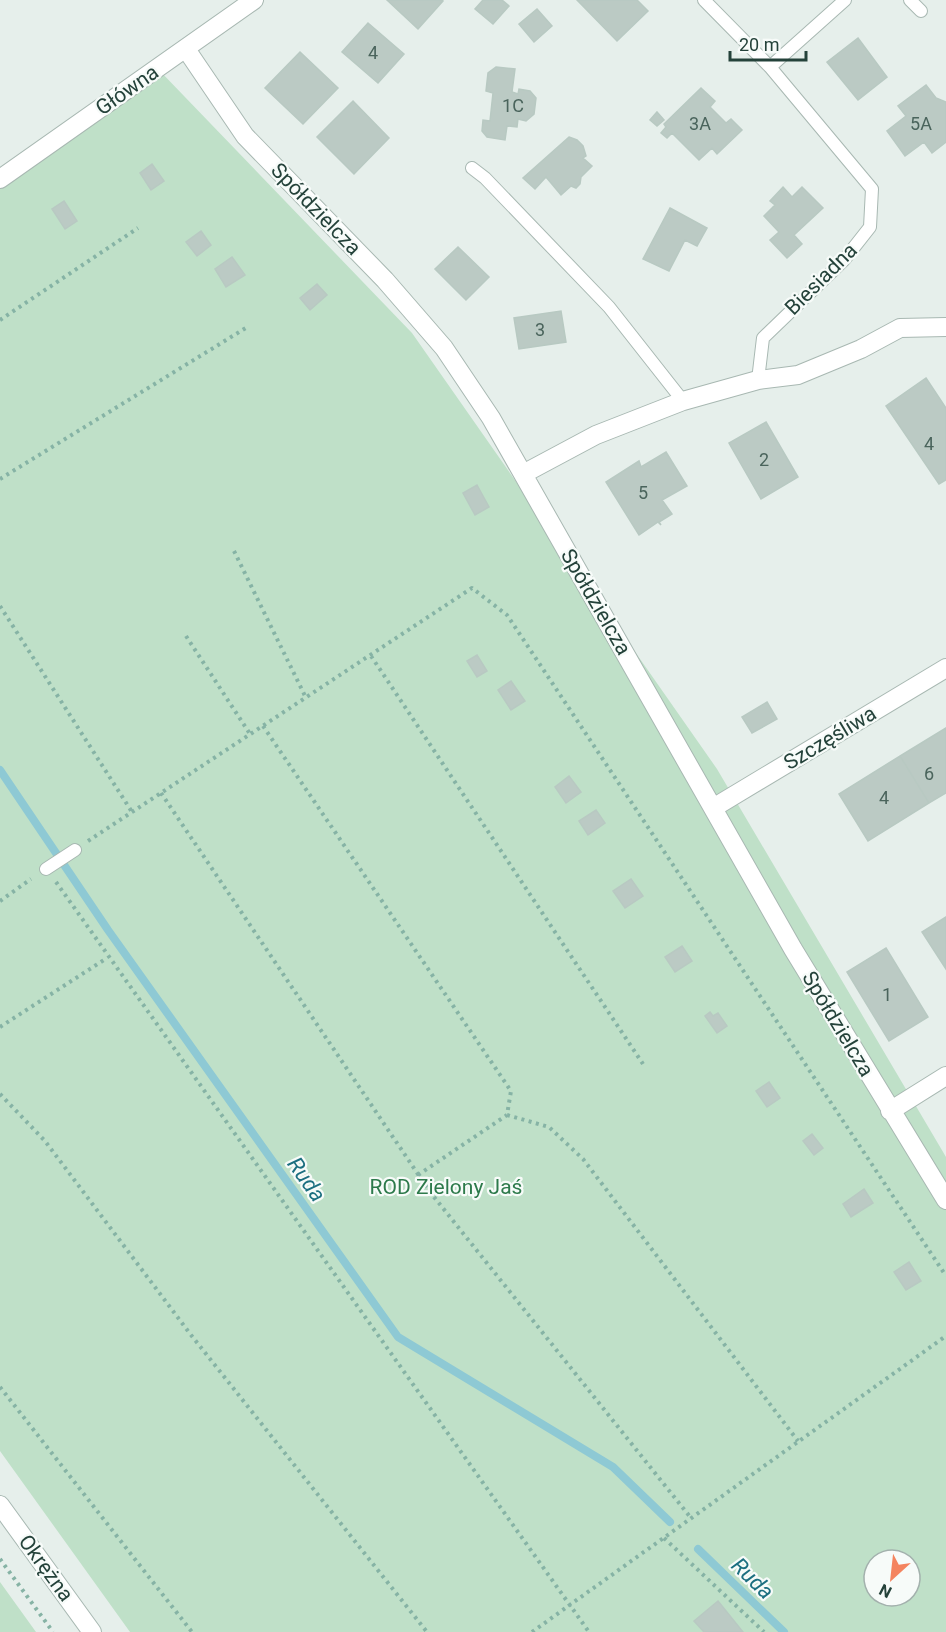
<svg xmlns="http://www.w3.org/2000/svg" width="946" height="1632" font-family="Roboto,sans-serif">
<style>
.green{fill:#bfe0c8;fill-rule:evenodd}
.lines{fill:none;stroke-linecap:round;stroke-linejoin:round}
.stream{stroke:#8ec9d4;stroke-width:8}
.building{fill:#bbcac4;stroke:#b8c9c2;stroke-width:1.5}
.service-casing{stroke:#a8b8b2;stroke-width:14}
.minor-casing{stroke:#a8b8b2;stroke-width:20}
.tertiary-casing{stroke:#a8b8b2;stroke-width:20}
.path{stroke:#86b3a5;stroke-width:4;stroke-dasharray:3 4.5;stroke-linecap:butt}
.service{stroke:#fff;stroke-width:12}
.minor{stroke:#fff;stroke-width:18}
.tertiary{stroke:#fff;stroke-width:18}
.labels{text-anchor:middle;stroke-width:4.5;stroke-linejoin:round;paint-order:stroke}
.number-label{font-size:18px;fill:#4a645c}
.street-label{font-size:21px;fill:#24423a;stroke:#f7fbf9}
.park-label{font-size:21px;fill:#2d7a4b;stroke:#f7fbf9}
.water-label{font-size:22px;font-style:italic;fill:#1c6f80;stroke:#f7fbf9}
</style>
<rect width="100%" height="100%" fill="#e6efeb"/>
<path class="green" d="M158,69L412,333L717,769L946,1157V1632H130L0,1451V179ZM874,1560H910V1596H874Z
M0,1582L36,1632H0Z"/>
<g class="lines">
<path class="stream" d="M0,770L108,930L398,1337L613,1467L670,1522
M698,1549L784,1632"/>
</g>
<path class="building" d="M387,0H441L443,1L418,29Z
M483,0H502L509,6L493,24L475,9Z
M577,0H637L648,11L617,41Z
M537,9L552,26L534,42L519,24Z
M368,23L404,54L378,83L342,52Z
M858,38L887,77L858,100L827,62Z
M300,52L338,88L303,124L265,88Z
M496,67L515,69L512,92L518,94L519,89L530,91L536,98L534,114L526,121L518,119L517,127L507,126L505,140L487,137L482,131L483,120L490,121L493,93L486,91L488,73Z
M926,85L936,98L946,102V142L932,153L924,142L905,156L887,131L906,116L898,106Z
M701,88L715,101L710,107L726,123L731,119L742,130L717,154L712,148L699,160L672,133L667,138L661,133L666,127L664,124Z
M353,101L389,138L354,174L317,137Z
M657,112L664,120L657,126L650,120Z
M569,137L577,140L583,146L586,156L583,158L592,166L581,177L580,184L576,188L571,186L561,195L546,177L535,189L523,178Z
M152,164L164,181L151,190L140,173Z
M783,187L792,197L802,187L823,208L794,235L802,244L787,258L770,240L779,232L764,216L775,205L770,201Z
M64,201L77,221L65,229L52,209Z
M670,208L707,228L697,246L685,240L669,271L643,259Z
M201,231L211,245L197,256L186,242Z
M458,247L489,277L466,300L435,269Z
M232,257L245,275L226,287L215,269Z
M317,284L327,295L310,310L300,298Z
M561,311L566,342L519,349L514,318Z
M926,378L946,408V480L939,484L886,406Z
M766,422L798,477L761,499L729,443Z
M666,452L687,486L662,500L672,514L659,522L661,525L658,522L639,535L606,482L639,461L641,467Z
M477,485L489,507L475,515L463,493Z
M477,655L487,671L477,677L467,661Z
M511,681L525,701L511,710L498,690Z
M767,702L777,719L752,733L742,717Z
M946,728V793L929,803L900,756Z
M900,756L929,803L868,841L839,794Z
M569,776L581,792L566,803L555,787Z
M596,810L605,823L588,835L579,821Z
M631,879L643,896L625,908L613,891Z
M946,917V969L922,932Z
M682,946L692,961L675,972L665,957Z
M886,948L928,1017L889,1041L847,972Z
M710,1012L713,1016L718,1013L727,1026L717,1033L705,1016Z
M769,1082L780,1098L767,1107L756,1091Z
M812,1134L823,1148L814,1155L803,1141Z
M864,1189L873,1203L851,1217L843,1204Z
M909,1262L921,1281L906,1290L894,1272Z
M718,1601L743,1632H704L694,1621Z"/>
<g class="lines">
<g class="service-casing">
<path id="service" d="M704,0L770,67L872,189L870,227L844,260L763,338L758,380
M910,0L921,11
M770,67L845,0
M472,168L485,178L609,307L683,401
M46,869L75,850"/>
</g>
<g class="minor-casing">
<path id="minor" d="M186,49L245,136L385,280L444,348L491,418L793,949L946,1200
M523,474L596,435L683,401L758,380L798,375L861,349L900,328L946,327
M713,808L946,668
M890,1111L946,1076"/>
</g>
<g class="tertiary-casing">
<path id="tertiary" d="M0,179L254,0
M0,1505L92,1632"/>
</g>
<path class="path" d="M0,320L138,228
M0,479L249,326
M234,551L306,698
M0,606L132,812
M186,636L250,734
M371,656L643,1064
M263,726L511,1091L507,1115L418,1175
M161,793L430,1192L691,1518
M88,841L472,588L507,615L946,1276
M56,882L589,1632
M0,901L31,879
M0,1027L107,958
M0,1094L45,1141L191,1335L427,1632
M507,1115L549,1127L583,1159L798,1441
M0,1387L192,1632
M664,1538L764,1632
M0,1559L53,1632
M532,1632L946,1336"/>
<use href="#service" class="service"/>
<use href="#minor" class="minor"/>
<use href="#tertiary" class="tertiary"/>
</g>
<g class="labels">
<g class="number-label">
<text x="373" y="59">4</text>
<text x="513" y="112">1C</text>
<text x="700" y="130">3A</text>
<text x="921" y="130">5A</text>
<text x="540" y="336">3</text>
<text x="929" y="450">4</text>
<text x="764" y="466">2</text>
<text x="643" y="499">5</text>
<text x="929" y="780">6</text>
<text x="884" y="804">4</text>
<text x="887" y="1001">1</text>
</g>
<g class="street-label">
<text transform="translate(127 90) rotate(-35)" y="7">Główna</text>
<text transform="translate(316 209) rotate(46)" y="7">Spółdzielcza</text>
<text transform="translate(821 279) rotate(-45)" y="7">Biesiadna</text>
<text transform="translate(596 602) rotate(60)" y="7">Spółdzielcza</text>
<text transform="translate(830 738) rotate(-31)" y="7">Szczęśliwa</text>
<text transform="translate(838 1024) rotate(59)" y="7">Spółdzielcza</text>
<text transform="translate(46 1568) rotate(54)" y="7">Okrężna</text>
</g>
<g class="park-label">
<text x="446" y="1194">ROD Zielony Jaś</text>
</g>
<g class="water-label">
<text transform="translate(307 1179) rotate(55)" y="8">Ruda</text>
<text transform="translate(753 1578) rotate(44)" y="8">Ruda</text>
</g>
</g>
<g transform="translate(892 1578) rotate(207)"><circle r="28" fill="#f7fbf9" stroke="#a3b1ad" stroke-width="1.5"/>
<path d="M0-4.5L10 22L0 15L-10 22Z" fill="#f4845f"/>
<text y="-9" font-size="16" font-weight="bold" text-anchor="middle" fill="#24423a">N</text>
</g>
<path d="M730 51v9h76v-9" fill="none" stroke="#24423a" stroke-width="3"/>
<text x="739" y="51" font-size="18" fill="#24423a" stroke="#f7fbf9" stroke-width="4.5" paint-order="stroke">20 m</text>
</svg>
